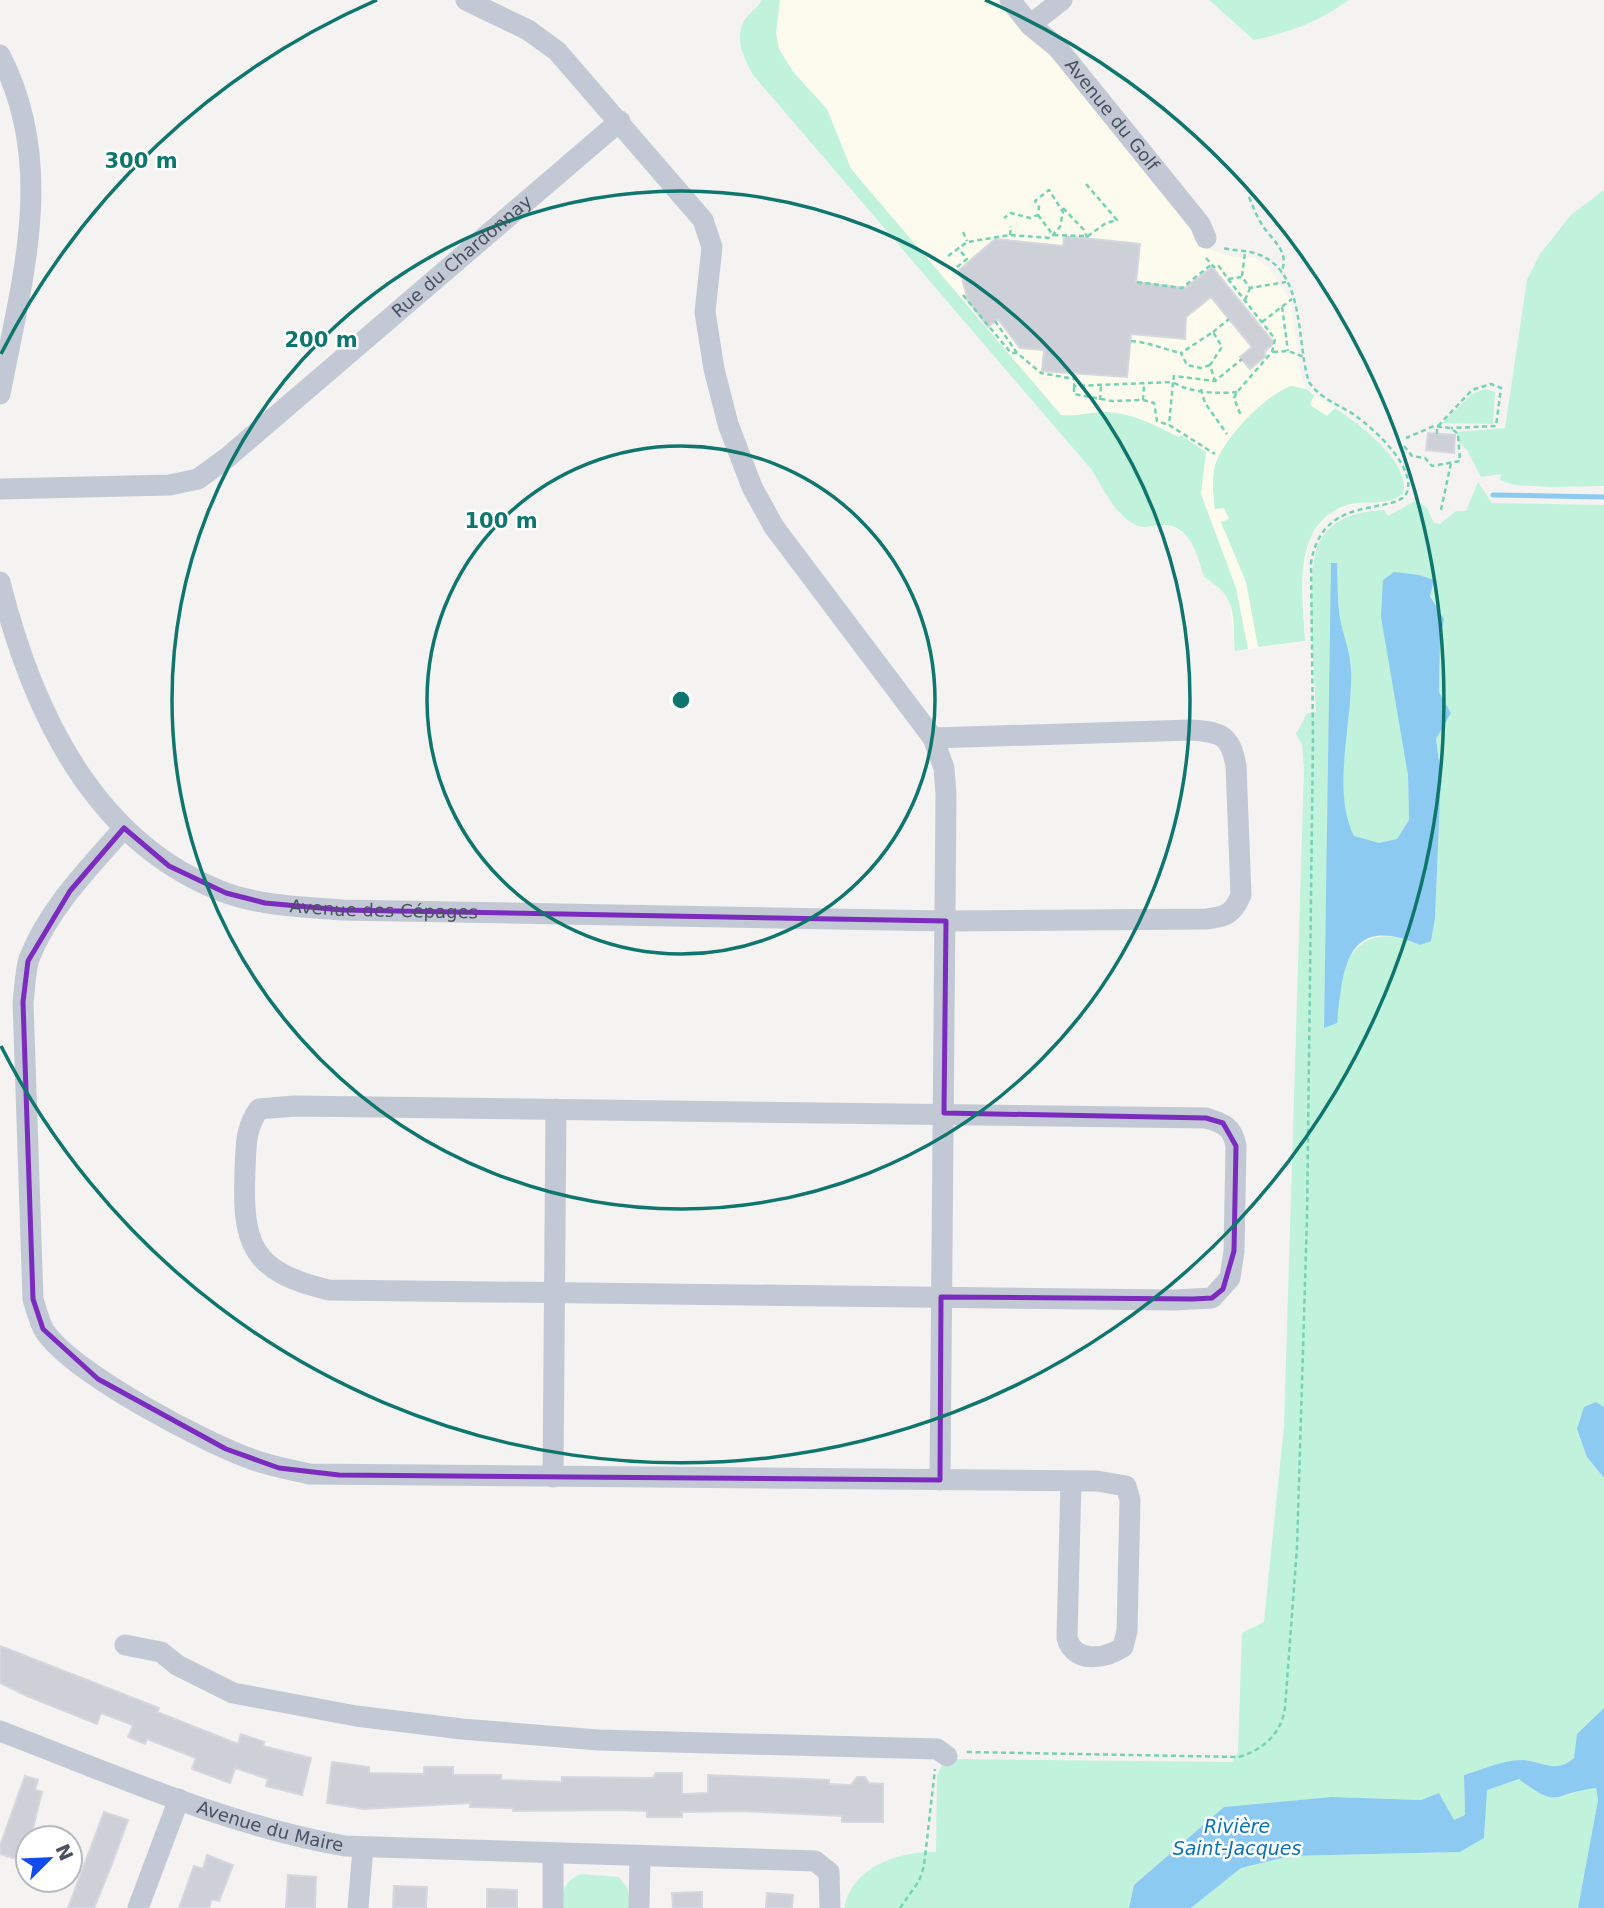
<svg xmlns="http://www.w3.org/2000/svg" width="1604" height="1908" font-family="'DejaVu Sans',sans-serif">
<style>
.commercial{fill:#fdfbed}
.green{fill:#c0f2dc;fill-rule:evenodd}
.water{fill:#8ccaf1}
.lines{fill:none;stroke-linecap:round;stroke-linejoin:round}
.stream{stroke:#8ccaf1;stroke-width:5}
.building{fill:#ced0d8;stroke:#d6d7de;stroke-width:2}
.path{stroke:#76d2b5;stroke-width:2.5;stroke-dasharray:5 3.5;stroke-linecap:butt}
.minor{stroke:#c3c9d4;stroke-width:21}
.marked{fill:none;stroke:#7b2cbf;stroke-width:5;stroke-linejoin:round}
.ring{fill:none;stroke:#0f766e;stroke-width:3.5}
.labels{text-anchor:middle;stroke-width:5;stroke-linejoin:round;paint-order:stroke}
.street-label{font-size:18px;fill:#495161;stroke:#fff}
.water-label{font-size:19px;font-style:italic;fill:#0673b7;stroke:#fff}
.centre{fill:#0f766e;stroke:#fff;stroke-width:3.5}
.ring-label{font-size:21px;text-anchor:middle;font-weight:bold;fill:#0f766e;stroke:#fff;stroke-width:5;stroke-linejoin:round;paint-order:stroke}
</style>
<rect width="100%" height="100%" fill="#f4f3f2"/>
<path class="commercial" d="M780,0H997L1033,43L1052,53L1208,249L1229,256L1255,258L1269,268L1291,302L1300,372L1306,389L1354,421L1376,440L1402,473L1405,486L1403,494L1396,499L1383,503L1368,501L1333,511L1310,536L1303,579L1305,641L1235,651L1230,602L1224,590L1204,577L1195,545L1188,536L1171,526L1135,525L1121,515L1091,469L1071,446L1061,415L851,169L827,109L794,73L779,49L776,33Z"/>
<path class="green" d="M762,0H780L776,33L779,49L794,73L827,109L851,169L1061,415C1077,417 1090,412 1106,412C1133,413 1156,426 1179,437L1181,435L1206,452L1201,494L1236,588L1248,649L1235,651C1232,615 1239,598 1204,577C1197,555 1191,523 1160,525C1150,525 1144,530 1134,524C1114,514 1103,487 1091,469L753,75C744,58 734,40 744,21C748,13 758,8 762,0Z
M1209,0H1349C1318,22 1291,32 1254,40Z
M1604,190V486L1552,487L1514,485L1500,480L1501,474L1481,477L1467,450L1457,441V432L1505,428L1527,280L1540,254L1571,215Z
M1291,386L1306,389L1314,395L1310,405L1327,416L1335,408C1359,424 1412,463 1403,494C1383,508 1368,499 1347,505C1290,524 1303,595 1305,641L1258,647L1246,582L1221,522L1229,519L1224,508L1215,509C1213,496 1212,482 1214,470C1219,442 1265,395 1291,386Z
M1485,389L1495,392L1493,424L1442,423L1472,394Z
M1478,482L1492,503L1604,505V1407L1596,1402L1587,1457L1604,1478V1708L1577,1734L1574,1758C1555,1774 1544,1762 1523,1760C1506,1759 1481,1770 1464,1775L1465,1815L1454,1820L1439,1793L1421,1800L1331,1797L1224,1807L1134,1885L1129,1908H844C852,1867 898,1851 936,1852L937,1776L942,1765L954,1759L1232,1762L1238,1752L1242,1633L1264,1622L1284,1426L1304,769L1302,744L1296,734L1307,713L1316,712C1315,672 1304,575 1319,543C1331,518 1359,511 1384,510L1388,516L1415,501C1431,507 1427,511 1434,523L1440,524L1456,511H1466ZM1332,563L1337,564C1338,582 1337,600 1340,618C1343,635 1351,653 1351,671C1352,724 1331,788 1354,837L1379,843L1397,839L1409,820L1408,775L1419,575L1444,619L1440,643L1439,692L1451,713L1436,738L1441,775L1435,918L1420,945C1349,914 1341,974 1324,1027Z
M1520,1779C1558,1810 1553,1795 1596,1787L1598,1800L1578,1908H1191L1241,1868L1290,1856L1460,1852L1484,1838L1486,1790Z
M581,1874L619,1877L628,1889L630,1908H562C562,1891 564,1881 581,1874Z"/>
<path class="water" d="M1331,563H1337C1338,581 1337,600 1340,618C1343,635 1351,653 1351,671C1353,722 1331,790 1354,836L1379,843L1397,839L1409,820L1408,775L1381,617L1383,580L1394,572L1419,575L1434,580L1430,596L1444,619L1440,643L1439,692L1451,713L1436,739L1441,775L1435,918L1431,941L1420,945C1346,913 1343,968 1337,1023L1324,1028Z
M1596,1402L1604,1407V1478L1587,1457L1577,1429L1584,1407Z
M1604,1708V1908H1578L1598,1800L1596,1788C1551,1793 1561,1811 1519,1779L1487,1790L1484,1838L1460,1852L1290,1856L1241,1868L1191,1908H1129L1134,1885L1224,1807L1331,1797L1421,1800L1439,1793L1454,1820L1465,1815L1464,1775C1481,1770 1505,1759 1523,1760C1544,1762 1555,1774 1574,1758L1577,1734Z"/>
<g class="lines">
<path class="stream" d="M1493,495L1604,497"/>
</g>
<path class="building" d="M1064,236L1140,244L1136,282L1185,288L1212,267L1274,343L1264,352L1266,356L1250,369L1240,357L1252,347L1211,297L1186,317L1185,339L1131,334L1127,377L1042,371L1044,350L1020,348L998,319L988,327L968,301L962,278L957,272L995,239L1063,246Z
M1428,433L1455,435L1454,453L1426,450Z
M0,1646L159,1708L157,1712L238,1744L241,1734L264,1742L263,1746L311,1758L302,1795L266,1786L268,1779L235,1768L230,1783L192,1769L196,1758L147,1739L145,1744L128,1737L133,1725L101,1713L97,1724L27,1696L0,1683Z
M332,1762L369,1767V1773L424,1774V1767H453V1775H501V1780L562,1782V1777L653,1778L656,1773H682V1794L708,1793V1775L829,1780V1784L851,1785L857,1777H865L869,1783L883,1784V1822H842V1816L742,1811L682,1812V1817H647V1811L617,1810L513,1811V1808L470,1807V1803L364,1809L327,1803Z
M25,1776L38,1780L35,1790L42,1792L27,1852L19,1850L16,1859L0,1854V1846Z
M104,1812L128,1820L112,1864L94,1908H68Z
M207,1855L233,1865L219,1901L212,1899L209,1908H179L194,1866L203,1869Z
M288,1875L316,1877L315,1908H286Z
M394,1886L427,1887L426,1908H393Z
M487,1889L517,1890V1908H487Z
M702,1892V1908H673L672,1893Z
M767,1893L793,1895L792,1908H766Z"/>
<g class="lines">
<path class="path" d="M1249,197C1253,206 1256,215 1261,223C1271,240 1291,251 1281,273
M1063,208L1084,230L1088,239
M1038,215L1053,235L1088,236L1106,223L1117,220L1086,184
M963,232L967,241
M1010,235L1011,226
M948,256L967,242L1010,235L1050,238L1060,227L1063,212L1049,190L1035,201L1039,207L1038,215L1030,218L1011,213L1004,218
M1206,258L1214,267L1218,265L1228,279L1242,277L1250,288L1286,282
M957,267L967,259L958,248
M1242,276L1245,252
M1228,279L1275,339L1272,352L1237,392L1234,398L1241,416
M1137,282L1182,288L1212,264
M963,295L1011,353H1017L1041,373L1074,379
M1245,300L1250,288
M1282,307L1288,351
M995,321L1017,353
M1262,322L1292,299
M1213,332L1229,319
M1131,341C1148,342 1163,349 1181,353
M1273,352L1288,351L1304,357
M1210,365L1201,368L1187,365L1181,353L1213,332L1222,347L1210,365L1215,381
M1075,375L1074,386L1173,382L1169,425
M1074,387V394L1112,401L1143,400L1144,386
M1201,389L1205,403L1227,434
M1237,392C1219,394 1189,393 1173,382L1174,376L1215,381L1242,359
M1100,400L1101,386
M1143,400L1154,403L1157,421L1169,425L1215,454
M1437,434V427L1472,390L1491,384L1501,388L1496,426L1451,428
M1404,446L1412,456L1425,458L1432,466L1460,461L1458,434L1451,428L1434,426L1406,438
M1441,510L1451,463
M967,1752L1239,1757C1264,1749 1281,1734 1285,1708L1297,1547L1307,1218L1313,737L1311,563C1323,488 1402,519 1408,489C1412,464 1375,430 1356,416C1340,405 1320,399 1309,382C1296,343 1306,274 1260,255C1249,250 1235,251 1223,248
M900,1908L919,1881L924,1866L935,1769"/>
<g class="minor">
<path d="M466,0L528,30L557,51L703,220L712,247L705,312L714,369L728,424L752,487L774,527L933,738L944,768L946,794L940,1480"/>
<path id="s1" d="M1010,0L1030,25L1057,47L1200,224L1206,238"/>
<path d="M1030,25L1062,0"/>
<path d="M0,55C57,165 22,279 0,394"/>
<path id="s2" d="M0,489L170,485L198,479L228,457L620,121"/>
<path id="s3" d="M0,582C32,710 93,843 226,893C263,906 303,907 342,910L946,921L1206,919C1226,917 1233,914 1241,895L1236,766C1231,735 1221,732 1191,730L933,738"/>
<path d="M124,828C89,868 48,909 29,959C25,972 25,988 23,1002L33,1299C36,1309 39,1321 44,1330C70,1372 208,1445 257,1461C274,1467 292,1470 309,1474L1097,1481L1126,1486L1130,1500L1127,1631L1123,1647C1106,1659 1074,1664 1067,1638L1071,1481"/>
<path d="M294,1106L1206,1118C1223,1123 1233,1127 1236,1146L1234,1251L1230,1278L1212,1298L1174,1300L329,1290C251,1272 242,1244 245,1170C246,1147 245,1128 259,1109Z"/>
<path d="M553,1477L556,1109"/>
<path d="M125,1645L161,1652L177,1665L233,1693L356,1716L462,1729L598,1740L937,1749L947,1756"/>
<path id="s4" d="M0,1731C113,1774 225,1825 345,1846L815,1861L829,1872L830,1908"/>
<path d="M138,1908L179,1799"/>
<path d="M358,1908L363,1848"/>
<path d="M553,1908V1854"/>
<path d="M639,1908L640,1856"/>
</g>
</g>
<path class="marked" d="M124,828L169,866L226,893L265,903L342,910L946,921L944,1113L1206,1118L1223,1123L1236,1146L1234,1251L1223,1289L1212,1298L1193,1299L941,1297L940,1480L339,1475L279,1468L226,1449L98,1379L43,1329L33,1299L23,1002L28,961L70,891Z"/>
<g class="ring">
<circle cx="681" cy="700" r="254"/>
<circle cx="681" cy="700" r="509"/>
<path d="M1 354A763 763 0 0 1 377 0M985 0A763 763 0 1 1 1 1046"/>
</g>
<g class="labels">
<g class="street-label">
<text dy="6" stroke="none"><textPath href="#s1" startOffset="154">Avenue du Golf</textPath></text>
<text dy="6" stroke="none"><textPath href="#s2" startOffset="544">Rue du Chardonnay</textPath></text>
<text dy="6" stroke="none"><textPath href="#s3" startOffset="560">Avenue des Cépages</textPath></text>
<text dy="6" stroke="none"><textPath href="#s4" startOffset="287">Avenue du Maire</textPath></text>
</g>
<g class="water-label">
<text x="1237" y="1833">Rivière<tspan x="1237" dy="22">Saint-Jacques</tspan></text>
</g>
</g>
<circle cx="681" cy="700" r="10" class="centre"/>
<g class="ring-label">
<text x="141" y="168">300 m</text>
<text x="321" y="347">200 m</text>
<text x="501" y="528">100 m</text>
</g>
<g transform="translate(49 1859) rotate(66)"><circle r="33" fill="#ffffff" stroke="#b6b9c0" stroke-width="2"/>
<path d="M0-5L12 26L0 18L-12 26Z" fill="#134cee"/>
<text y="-10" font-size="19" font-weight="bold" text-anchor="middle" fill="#495161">N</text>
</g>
</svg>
